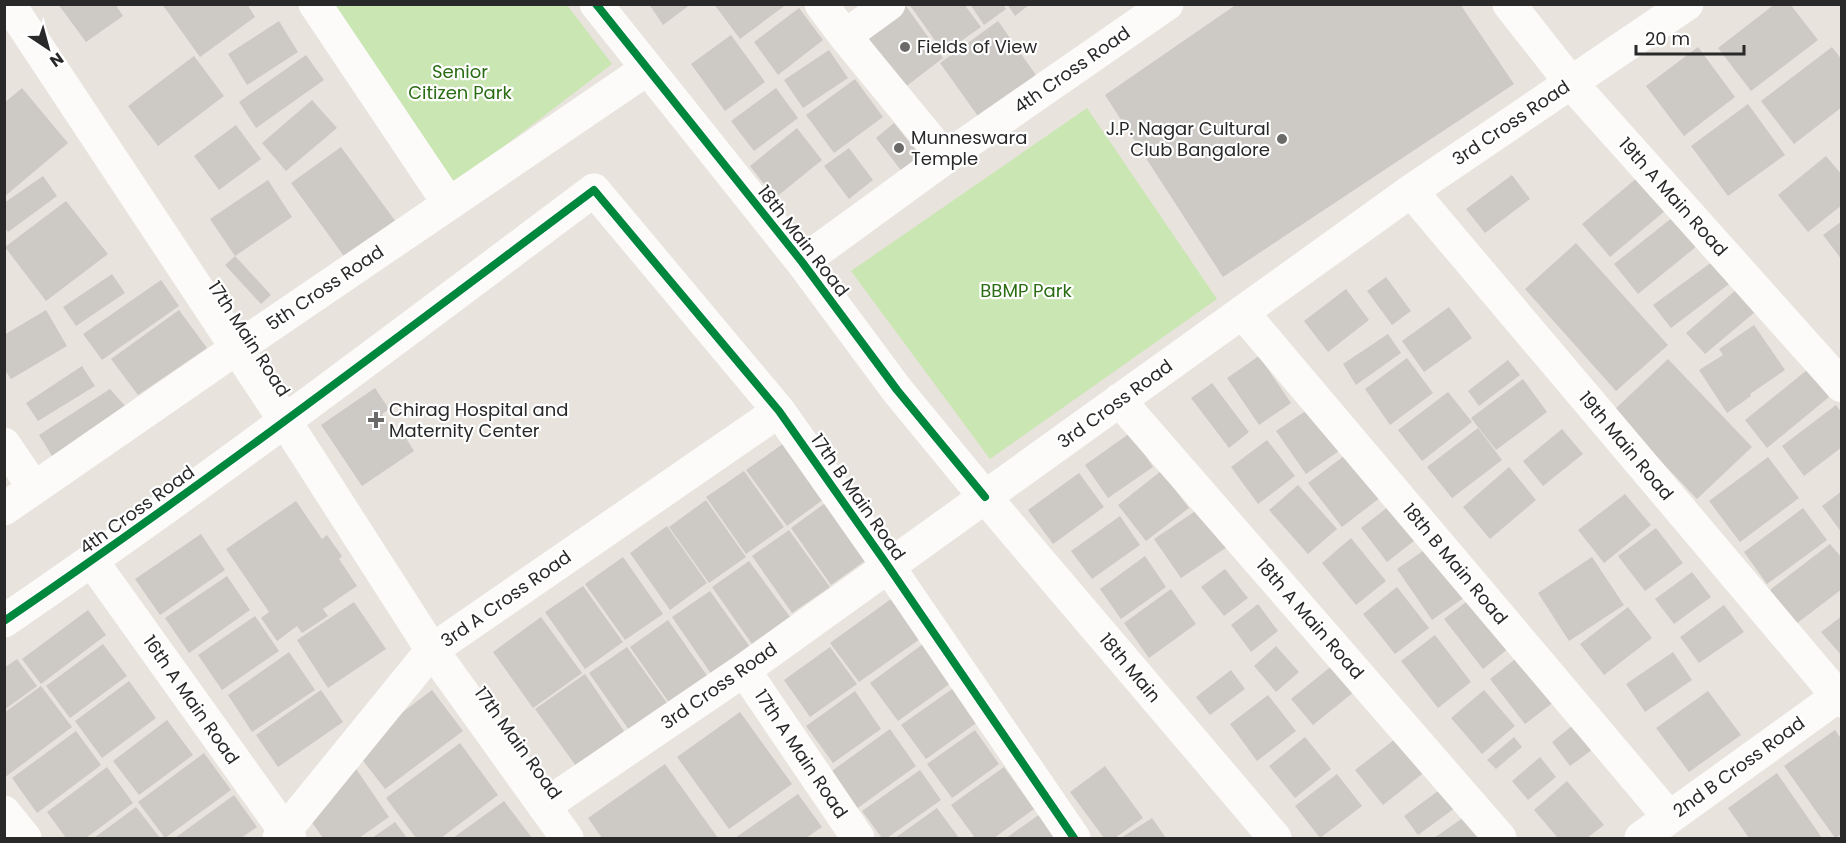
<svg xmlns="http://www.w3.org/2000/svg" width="1846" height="843" font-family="Poppins,sans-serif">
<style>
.green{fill:#cae6b2}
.building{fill:#cdc9c5}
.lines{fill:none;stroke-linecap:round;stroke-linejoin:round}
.street{stroke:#fcfbfa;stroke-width:33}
.secondary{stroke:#fcfbfa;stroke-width:33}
.cycleway-casing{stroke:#fff;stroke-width:11}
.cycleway{stroke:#00873e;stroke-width:8}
.poi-dot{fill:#6c6a68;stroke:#fff;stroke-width:2}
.labels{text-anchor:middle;stroke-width:4.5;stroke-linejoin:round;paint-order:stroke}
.poi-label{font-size:18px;fill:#292929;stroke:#fff;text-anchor:start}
.street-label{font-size:18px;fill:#292929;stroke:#fff}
.park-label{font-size:18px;fill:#296c12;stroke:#fff}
</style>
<rect width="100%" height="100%" fill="#e8e3dd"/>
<path class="green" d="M300,5H567L612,64L444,192Z
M1087,108L1217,299L990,459L851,271Z"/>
<path class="building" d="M58,4H115L123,16L86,42Z
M162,4H247L255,17L200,57Z
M649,4H691L663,25Z
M714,4H787L740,39Z
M909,4H964L981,27L944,53Z
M970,4H1003L1006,9L984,25Z
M1007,4H1030L1015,16Z
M1237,4H1460L1514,84L1223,277L1105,95Z
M1775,4H1790L1818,40L1751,91L1718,48Z
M906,6L943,58L904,88L866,35Z
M799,8L823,40L778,75L754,42Z
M279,21L298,52L247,85L228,54Z
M998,21L1038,78L980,119L940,63Z
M731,35L765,82L725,111L691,64Z
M1698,47L1735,97L1684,136L1646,86Z
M1832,47L1842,60V107L1794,144L1761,101Z
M829,50L848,78L803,108L784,80Z
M306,55L324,80L256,128L239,102Z
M194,56L224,96L158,146L128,106Z
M855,79L883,117L834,153L806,115Z
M22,88L68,143L4,197V103Z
M776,88L798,118L754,151L731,121Z
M312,100L337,128L286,171L262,143Z
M1748,104L1785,155L1728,196L1691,146Z
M894,123L922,158L903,173L876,138Z
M236,125L261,159L219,190L194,156Z
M797,128L822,160L775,198L750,166Z
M341,147L396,222L346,259L291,183Z
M849,148L873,180L849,199L824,166Z
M1826,156L1842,175V205L1808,232L1778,195Z
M1512,175L1530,199L1485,233L1466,209Z
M43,176L57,196L8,232L4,226V203Z
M1638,177L1666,210L1610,257L1582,224Z
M268,180L292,217L235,256L210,219Z
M66,201L108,254L46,301L5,247Z
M1673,217L1697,246L1638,294L1614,264Z
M1842,221V260L1823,235Z
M1576,243L1668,345L1616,391L1525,289Z
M235,256L271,295L261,304L225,265Z
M1716,259L1733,281L1671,328L1653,305Z
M112,274L125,293L76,326L63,307Z
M1386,277L1411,311L1392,325L1367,291Z
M161,280L179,306L102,360L83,334Z
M1346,289L1369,320L1328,352L1304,321Z
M1736,290L1755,312L1705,354L1686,333Z
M1449,307L1472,338L1424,372L1402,341Z
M46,310L67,346L11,379L4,369V335Z
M179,310L207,348L138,395L111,359Z
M1754,325L1785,370L1750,394L1751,396L1727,413L1699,370L1723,355L1719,349Z
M1388,334L1401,353L1356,385L1343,364Z
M1259,356L1291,403L1259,425L1227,378Z
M1407,358L1433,393L1390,425L1365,389Z
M1668,359L1752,447L1697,499L1613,411Z
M1508,360L1520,375L1479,406L1468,391Z
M82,366L95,386L38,421L26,403Z
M1807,370L1829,397L1767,448L1745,420Z
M1523,379L1547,412L1496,450L1471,418Z
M1212,383L1249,432L1229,448L1191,398Z
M375,388L389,409L382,414L393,431L399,427L414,451L362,486L321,425Z
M110,389L126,407L54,459L39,435Z
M1448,392L1472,422L1422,461L1398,430Z
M1836,405L1842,413V447L1804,476L1782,446Z
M1310,408L1339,451L1306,474L1276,431Z
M1478,428L1502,460L1452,498L1427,467Z
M1562,429L1583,454L1543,486L1523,461Z
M1130,433L1153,467L1108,498L1085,465Z
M1267,440L1295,476L1258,504L1231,467Z
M784,443L824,499L787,526L746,470Z
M1348,453L1381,497L1342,527L1308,483Z
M1768,457L1799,498L1740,542L1709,501Z
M1509,467L1536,500L1490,539L1463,507Z
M744,471L784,527L746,554L706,497Z
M1161,471L1189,508L1146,541L1118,505Z
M1079,473L1104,507L1053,544L1028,510Z
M1298,485L1337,529L1308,554L1269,510Z
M1842,491V533L1822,506Z
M1625,494L1651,525L1604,563L1578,530Z
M706,500L746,557L709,583L669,527Z
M296,501L322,539L327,535L342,556L339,559L357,586L323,609L328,616L302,633L297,626L277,641L261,618L269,612L226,549Z
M828,501L869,558L831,585L791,528Z
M1393,503L1419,537L1387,562L1361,528Z
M1200,508L1227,547L1181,578L1154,539Z
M1803,508L1827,540L1767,584L1744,552Z
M1120,516L1140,545L1092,579L1071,551Z
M667,526L707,583L670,610L630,553Z
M1656,528L1683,563L1645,591L1618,556Z
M789,530L830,587L792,613L752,556Z
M201,534L225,570L160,615L135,579Z
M1351,538L1386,581L1356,605L1322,563Z
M1830,544L1842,558V589L1796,624L1770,590Z
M1430,546L1465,597L1432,620L1397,569Z
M1145,556L1166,587L1121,619L1100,589Z
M623,557L663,614L625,640L585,584Z
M1592,557L1624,605L1569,641L1538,593Z
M749,561L790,617L752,644L712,587Z
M1225,569L1248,598L1224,616L1201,587Z
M1692,572L1711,597L1674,624L1655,599Z
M227,576L250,610L189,653L165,618Z
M583,586L623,642L585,669L545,612Z
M1397,587L1429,628L1395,654L1363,614Z
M1171,589L1196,624L1149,658L1124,623Z
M710,591L750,647L712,675L672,617Z
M891,599L920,639L859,682L830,643Z
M1470,599L1509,648L1483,669L1444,619Z
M354,602L386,649L328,688L297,640Z
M1258,604L1278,631L1251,652L1231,625Z
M1724,605L1744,632L1699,663L1680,637Z
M1628,607L1652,638L1604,675L1580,644Z
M88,610L106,635L41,684L22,659Z
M255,616L279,651L222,690L198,655Z
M1842,616V656L1821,632Z
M541,617L582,673L533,708L493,652Z
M668,620L708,677L670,704L630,647Z
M1435,635L1471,682L1438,708L1401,661Z
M103,644L127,676L70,718L46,686Z
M923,644L951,683L898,721L870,683Z
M1276,646L1299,672L1276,692L1254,666Z
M627,647L667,703L629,730L589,673Z
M830,647L857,684L810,717L784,680Z
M289,652L315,690L252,732L228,695Z
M1673,652L1692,680L1645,712L1626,684Z
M1523,653L1559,698L1525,724L1490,679Z
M17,659L37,686L4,710V668Z
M1334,664L1355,691L1313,725L1291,699Z
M1231,670L1245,689L1210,715L1196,697Z
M585,674L624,731L576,766L535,709Z
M129,681L156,718L102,758L75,721Z
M41,686L72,727L4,778V713Z
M955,687L979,721L926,759L901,725Z
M321,690L343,722L278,767L256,735Z
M432,690L463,731L385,789L354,749Z
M1484,690L1515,726L1482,754L1451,718Z
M855,691L881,729L833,763L806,726Z
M1708,691L1741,735L1689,772L1656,728Z
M1268,695L1296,731L1257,761L1230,724Z
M740,712L792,784L729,829L677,757Z
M167,720L193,755L139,795L113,761Z
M1577,722L1596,747L1570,766L1552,742Z
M890,729L916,766L855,810L829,773Z
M975,730L999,764L952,798L927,764Z
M1835,730L1842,740V834L1835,838L1784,766Z
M76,731L101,765L37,813L12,778Z
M1403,733L1431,767L1383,805L1355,770Z
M1305,737L1331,769L1295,798L1269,766Z
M1514,737L1522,747L1496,769L1487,760Z
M460,743L498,795L441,838H416L386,798Z
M204,753L231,790L165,838L138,802Z
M1540,757L1556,777L1528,800L1512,781Z
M350,760L389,817L359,838H323L308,817Z
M665,764L718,838H602L588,818Z
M1105,766L1143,818L1115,838H1104L1070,792Z
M107,767L133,803L86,838H66L47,812Z
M1004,767L1034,809L994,838H975L951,805Z
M920,770L941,800L887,838H882L862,811Z
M1777,773L1822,838H1749L1728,808Z
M1337,774L1362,806L1320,838L1295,806Z
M1567,781L1604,825L1587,838H1558L1534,810Z
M1445,786L1459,805L1418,835L1404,816Z
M798,794L822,827L806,838H735Z
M234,795L257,827L241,838H175Z
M504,801L532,838H453Z
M136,807L160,838H94Z
M937,808L959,838H895Z
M1470,813L1488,838H1434Z
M1040,814L1057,838H1006Z
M1152,818L1166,838H1121Z
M395,822L407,838H372Z"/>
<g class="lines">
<path class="street" d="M315,4L449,204
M596,4L802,262L897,390L985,497L1275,838
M821,4L845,36L945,158
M1509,4L1571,83L1842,386
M845,36L889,4
M1411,191L1842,701
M802,262L945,158L1167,4
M1242,312L1669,817
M1119,400L1500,838
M4,444L34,488
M4,509L237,348L647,69
M92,561L290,838
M4,621C205,484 399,336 594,190L779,411L888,566L1074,838
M744,670L858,838
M544,806L744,670L1411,191L1687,4
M4,812L25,838
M279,838L432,650L779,411
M1641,838L1838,696"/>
<path class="secondary" d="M9,4L285,421L432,650L567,838"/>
<g class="cycleway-casing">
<path id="cycleway" d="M596,4L802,262L897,390L985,497
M4,621C205,484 399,336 594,190L779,411L888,566L1074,838"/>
</g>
<use href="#cycleway" class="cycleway"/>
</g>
<g class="poi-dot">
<circle cx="905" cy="47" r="6"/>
<circle cx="1282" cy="139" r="6"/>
<circle cx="899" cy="148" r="6"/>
<path d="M373 411h6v6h6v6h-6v6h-6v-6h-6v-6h6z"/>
</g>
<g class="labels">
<g class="poi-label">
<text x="917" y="53">Fields of View</text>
<text x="1270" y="135" text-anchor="end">J.P. Nagar Cultural<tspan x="1270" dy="21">Club Bangalore</tspan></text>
<text x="911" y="144">Munneswara<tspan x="911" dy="21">Temple</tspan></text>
<text x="389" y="416">Chirag Hospital and<tspan x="389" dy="21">Maternity Center</tspan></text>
</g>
<g class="street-label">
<text transform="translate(1072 70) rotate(-35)" y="6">4th Cross Road</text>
<text transform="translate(1511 123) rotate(-34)" y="6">3rd Cross Road</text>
<text transform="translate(1673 197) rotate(48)" y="6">19th A Main Road</text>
<text transform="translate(803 241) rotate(52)" y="6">18th Main Road</text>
<text transform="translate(325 288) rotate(-34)" y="6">5th Cross Road</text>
<text transform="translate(249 339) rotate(57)" y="6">17th Main Road</text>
<text transform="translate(1115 404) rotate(-36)" y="6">3rd Cross Road</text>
<text transform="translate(1626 446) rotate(50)" y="6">19th Main Road</text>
<text transform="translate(858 497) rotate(55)" y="6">17th B Main Road</text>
<text transform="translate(137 510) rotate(-36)" y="6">4th Cross Road</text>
<text transform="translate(1455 564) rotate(50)" y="6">18th B Main Road</text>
<text transform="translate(506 599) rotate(-35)" y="6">3rd A Cross Road</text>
<text transform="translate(1310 619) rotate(49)" y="6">18th A Main Road</text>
<text transform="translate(1130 668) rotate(50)" y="6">18th Main</text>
<text transform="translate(719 686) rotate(-35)" y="6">3rd Cross Road</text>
<text transform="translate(191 700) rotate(55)" y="6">16th A Main Road</text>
<text transform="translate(518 743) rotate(54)" y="6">17th Main Road</text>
<text transform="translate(801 754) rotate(56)" y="6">17th A Main Road</text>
<text transform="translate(1739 767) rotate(-36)" y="6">2nd B Cross Road</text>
</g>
<g class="park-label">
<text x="460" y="78">Senior<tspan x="460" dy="21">Citizen Park</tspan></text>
<text x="1026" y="297">BBMP Park</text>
</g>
</g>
<rect width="1846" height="843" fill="none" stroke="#292929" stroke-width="12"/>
<g transform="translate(48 48) rotate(144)" stroke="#ffffff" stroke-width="4.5" paint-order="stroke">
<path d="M0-4.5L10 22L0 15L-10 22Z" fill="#292929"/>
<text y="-9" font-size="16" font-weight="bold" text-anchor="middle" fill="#292929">N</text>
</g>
<path d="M1636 45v9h108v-9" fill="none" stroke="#292929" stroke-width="3"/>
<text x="1645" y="45" font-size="18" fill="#292929" stroke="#ffffff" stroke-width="4.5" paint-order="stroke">20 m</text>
</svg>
